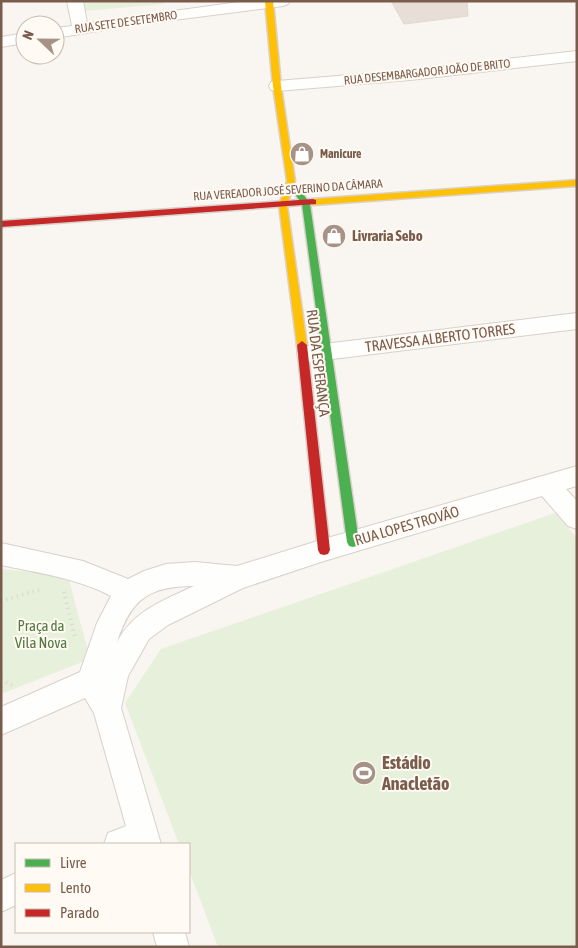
<svg xmlns="http://www.w3.org/2000/svg" width="578" height="948" font-family="'Asap Condensed',sans-serif">
<style>
.green{fill:#e7f0db}
.building{fill:#e6ded7;stroke:#e2d8d2}
.lines{fill:none;stroke-linecap:round;stroke-linejoin:round}
.street-casing{stroke:#d7d1cb;stroke-width:2}
.fast-casing{stroke:#d9d2cb;stroke-width:3}
.slow-casing{stroke:#d9d2cb;stroke-width:3}
.jam-casing{stroke:#d9d2cb;stroke-width:3}
.path{stroke:#dcd5d0;stroke-width:4;stroke-dasharray:1 4.5;stroke-linecap:butt}
.street{fill:#fefefd;fill-rule:evenodd}
.fast{fill:#4caf50;fill-rule:evenodd}
.slow{fill:#ffc107;fill-rule:evenodd}
.jam{fill:#c62828;fill-rule:evenodd}
.labels{text-anchor:middle;stroke-width:4;stroke-linejoin:round;paint-order:stroke}
.far-street-label{font-size:12px;fill:#7a5c4d;stroke:#fffaf3}
.far-poi-label{font-size:12px;font-weight:bold;fill:#7a5c4d;stroke:#fffaf3;text-anchor:start}
.poi-label{font-size:15px;font-weight:bold;fill:#7a5c4d;stroke:#fffaf3;text-anchor:start}
.street-label{font-size:15px;fill:#7a5c4d;stroke:#fffaf3}
.park-label{font-size:15px;fill:#537a41;stroke:#fffaf3}
.near-poi-label{font-size:18px;font-weight:bold;fill:#7a5c4d;stroke:#fffaf3;text-anchor:start}
</style>
<rect width="100%" height="100%" fill="#f9f5f0"/>
<path class="green" d="M85,1H164V4L85,11Z
M555,513L577,538V947H218L189,870V844H179L125,703L161,649Z
M1,569L68,576L90,659L1,694Z"/>
<path class="building" d="M391,1H467L468,16L404,24Z"/>
<g class="lines">
<g class="street-casing">
<path id="street" d="M67,1H83L87,23L246,1H290L288,4L283,6L135,25L55,38V28L72,26Z
M25,33V43L1,47V37Z
M577,51V61L410,80L277,91L271,90L269,86L271,82L277,81L410,70Z
M577,313V329L308,362L300,360L297,354L300,348L308,346Z
M577,466V486L566,489L577,501V529L568,526L542,496L324,561L243,588L168,625L149,639L128,676L121,708L161,844H104L108,833L126,826L94,713L85,698L1,735V707L80,672L97,623L111,596C77,578 38,573 1,565V543L83,561L128,579L144,571L166,564L195,562L237,566L324,539ZM194,586C164,600 133,611 117,642C131,599 149,586 194,586Z
M16,873V905L1,912V880Z
M153,932H185L189,947H157Z"/>
</g>
<g class="fast-casing">
<path id="fast" d="M296,187L299,188L310,204L359,542L357,546L353,547L349,546L347,542L302,204L292,190Z"/>
</g>
<g class="slow-casing">
<path id="slow" d="M265,1H273L281,86L295,181L287,205L307,345L302,349L297,345L279,205L287,181L273,86Z
M577,180V186L313,205L309,202L313,199Z"/>
</g>
<g class="jam-casing">
<path id="jam" d="M313,199L316,200V204L1,227V221Z
M302,341L307,345L330,550L328,554L324,555L320,554L318,550L297,345Z"/>
</g>
<path class="path" d="M64,592L75,637
M1,601L42,589
M1,680L12,685"/>
<use href="#street" class="street"/>
<use href="#fast" class="fast"/>
<use href="#slow" class="slow"/>
<use href="#jam" class="jam"/>
</g>
<defs>
<g id="shop-disc" transform="scale(1.25)"><circle r="9.5" fill="#a69286" stroke="#fffaf3"/><path d="M-5-2.5h2.3a2.7 3.5 0 0 1 5.4 0H5L5.5 6h-11ZM-1.5-2.5h3a1.5 2.3 0 0 0-3 0Z" fill="#fff"/></g>
<g id="stadium-disc" transform="scale(1.25)"><circle r="9.5" fill="#a69286" stroke="#fffaf3"/><path d="M0-5a6.5 5 0 1 0 0 10a6.5 5 0 1 0 0-10ZM-3.5-1.8h7v3.6h-7Z" fill="#fff"/></g>
</defs>
<g fill-rule="evenodd">
<use href="#shop-disc" x="302" y="154"/>
<use href="#shop-disc" x="334" y="236"/>
<use href="#stadium-disc" x="364" y="773"/>
</g>
<g class="labels">
<g class="far-street-label">
<text transform="translate(126 22) rotate(-8)" y="4">RUA SETE DE SETEMBRO</text>
<text transform="translate(427 72) rotate(-6)" y="4">RUA DESEMBARGADOR JOÃO DE BRITO</text>
<text transform="translate(288 190) rotate(-4)" y="4">RUA VEREADOR JOSÉ SEVERINO DA CÂMARA</text>
</g>
<g class="far-poi-label">
<text x="320" y="158">Manicure</text>
</g>
<g class="poi-label">
<text x="352" y="241">Livraria Sebo</text>
</g>
<g class="street-label">
<text transform="translate(440 338) rotate(-7)" y="5">TRAVESSA ALBERTO TORRES</text>
<text transform="translate(318 363) rotate(83)" y="5">RUA DA ESPERANÇA</text>
<text transform="translate(407 526) rotate(-16)" y="5">RUA LOPES TROVÃO</text>
</g>
<g class="park-label">
<text x="41" y="631">Praça da<tspan x="41" dy="17">Vila Nova</tspan></text>
</g>
<g class="near-poi-label">
<text x="382" y="769">Estádio<tspan x="382" dy="21">Anacletão</tspan></text>
</g>
</g>
<rect width="578" height="948" fill="none" stroke="#7a5c4d" stroke-width="5"/>
<rect x="15" y="843" width="175" height="90" fill="#fffaf3" stroke="#cabbb1"/>
<rect x="25" y="859" width="25" height="8" fill="#4caf50" stroke="#cabbb1"/>
<text x="60" y="868" font-size="15" fill="#7a5c4d">Livre</text>
<rect x="25" y="884" width="25" height="8" fill="#ffc107" stroke="#cabbb1"/>
<text x="60" y="893" font-size="15" fill="#7a5c4d">Lento</text>
<rect x="25" y="909" width="25" height="8" fill="#c62828" stroke="#cabbb1"/>
<text x="60" y="918" font-size="15" fill="#7a5c4d">Parado</text>
<g transform="translate(40 40) rotate(292)"><circle r="24" fill="#fffaf3" stroke="#cabbb1"/>
<path d="M0-4L9 19L0 12L-9 19Z" fill="#a69286"/>
<text y="-8" font-size="14" font-weight="bold" text-anchor="middle" fill="#7a5c4d">N</text>
</g>
</svg>
